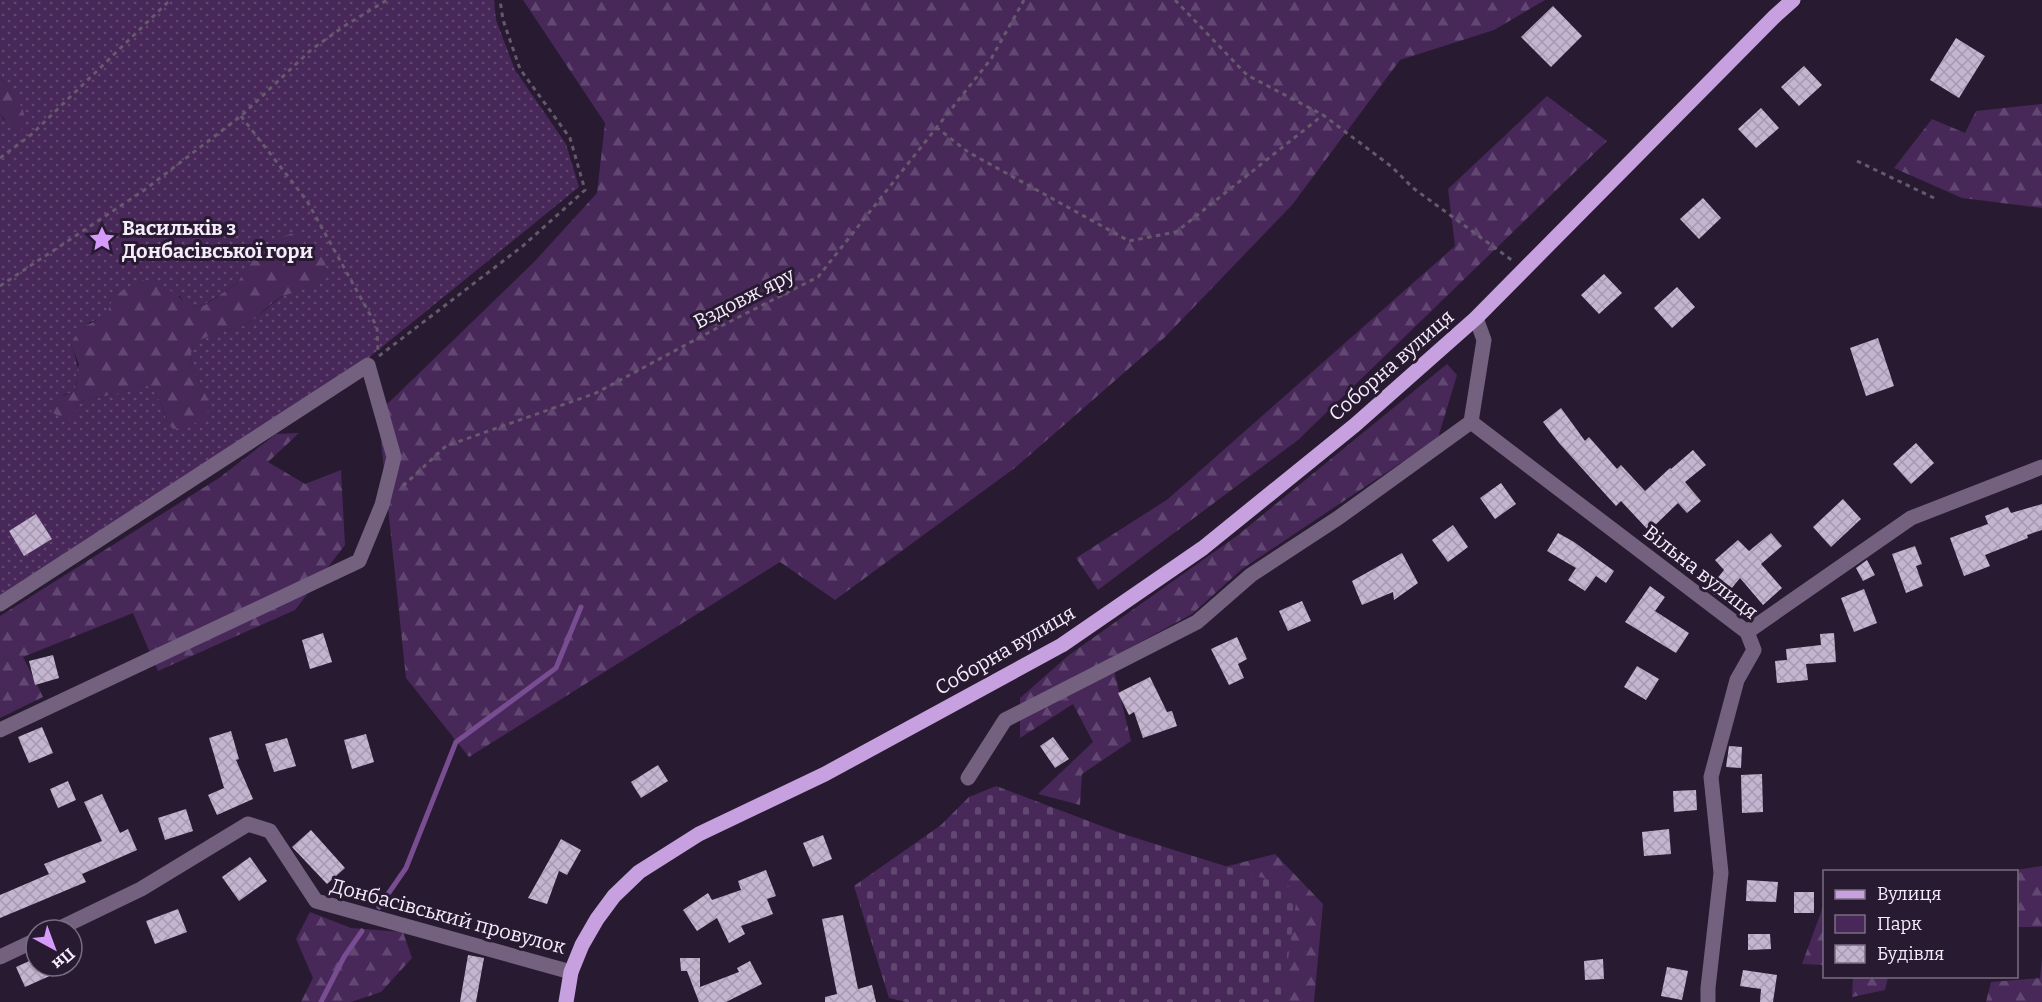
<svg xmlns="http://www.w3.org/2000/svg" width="2042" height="1002" font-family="Bitter,serif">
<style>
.green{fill:url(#green-dots);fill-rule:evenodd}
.forest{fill:url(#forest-firs)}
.cemetery{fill:url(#cemetery-stones)}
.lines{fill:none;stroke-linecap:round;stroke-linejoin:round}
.stream{stroke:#784d91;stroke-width:5}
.building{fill:url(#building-cross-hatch)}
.path{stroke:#66596d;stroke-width:3;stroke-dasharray:4.5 4.5;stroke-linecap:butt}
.minor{stroke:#73617f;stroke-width:15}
.primary{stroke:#c7a0df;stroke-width:15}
.labels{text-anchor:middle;stroke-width:6;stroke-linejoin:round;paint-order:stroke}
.poi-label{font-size:20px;font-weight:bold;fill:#f5ecfb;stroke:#281a30;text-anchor:start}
.street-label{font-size:20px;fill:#f5ecfb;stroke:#281a30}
</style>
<defs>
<pattern id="green-dots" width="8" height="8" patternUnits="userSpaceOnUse" patternTransform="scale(1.5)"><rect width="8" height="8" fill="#472859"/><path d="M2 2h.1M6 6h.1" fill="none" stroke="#624772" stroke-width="1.8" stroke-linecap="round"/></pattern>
<pattern id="forest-firs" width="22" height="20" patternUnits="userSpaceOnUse" patternTransform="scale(1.5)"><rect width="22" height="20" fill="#472859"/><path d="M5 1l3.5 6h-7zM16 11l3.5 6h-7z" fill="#624772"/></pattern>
<pattern id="cemetery-stones" width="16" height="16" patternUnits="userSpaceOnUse" patternTransform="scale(1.5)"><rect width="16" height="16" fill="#472859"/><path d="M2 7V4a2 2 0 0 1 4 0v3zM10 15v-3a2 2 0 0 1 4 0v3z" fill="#624772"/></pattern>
<pattern id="building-cross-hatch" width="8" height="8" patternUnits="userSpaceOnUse" patternTransform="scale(1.5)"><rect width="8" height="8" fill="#c5b4d0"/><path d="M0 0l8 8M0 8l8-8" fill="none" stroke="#a699af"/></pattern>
</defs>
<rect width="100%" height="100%" fill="#281a30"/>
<path class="green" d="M0,0H494L496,20L515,70L566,144L579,187L366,360L0,599V114L4,120L14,95L0,77ZM262,251L315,284C303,289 288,292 277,300C265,309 255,322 240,327C227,331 197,335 192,350C187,364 205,393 211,406L167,422L161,403L151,386L141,385L132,390L86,400L77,404L75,414L63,395L73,392C81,377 78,361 71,345L90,322L100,319L108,313L180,296L185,305L195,307L204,305L237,283L254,258Z"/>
<path class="forest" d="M523,0H1545L1494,30L1400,60L1292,205L1165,337L1016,467L835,600L780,562L469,757L406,678L378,413L535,261L597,193L605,123Z
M0,77C11,92 37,116 18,133L0,114Z
M1547,96L1607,141L1298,440L1098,590L1076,558L1168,499L1455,246L1448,189Z
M2042,104V208L1962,198L1894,168L1932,119L1965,133L1976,111Z
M296,232C313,239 331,253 324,273C322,277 319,281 316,284C306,290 292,292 281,297C266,305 257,322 240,327C228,331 197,335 192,350C187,364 205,393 211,405C205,421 190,428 173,429L167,422L161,403L151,387L141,385L133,390L86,400L77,404L75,414L67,420L59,417L51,411C56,399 61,396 73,392L77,383L76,373L79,364L71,345C80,323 91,326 108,313C111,293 126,288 143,280C160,286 175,289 186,305L195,307L205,305L237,283L254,258L262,251L287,235Z
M1447,364L1457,375L1438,438L1242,569L1192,614L1111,658L1131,741L1082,774L1080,805L1038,794L1093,742L1073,704L1020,738V698L1069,655L1238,535Z
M299,433L268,462L305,484L341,470L345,545L295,610L158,671L133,613L23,657L43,697L0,718V616L219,478L276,434Z
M1275,854L1323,904L1314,1002H1101L1189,876Z
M2042,866V927H2017L2016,872L2008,871Z
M1824,904V965L1802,964Z
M310,912L351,928L403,932L412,958L381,992L351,1002H301L313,978L296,939Z
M2042,958V1002H1986L1991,982L2040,978Z
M1853,977H1888L1885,990L1852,997Z"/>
<path class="cemetery" d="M996,786L1120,833L1298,889L1282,1002H906L889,998L854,886L941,825L969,797Z"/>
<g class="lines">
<path class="stream" d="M379,907L406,868L456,742L556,668L581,607
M321,1002L344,957L362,931"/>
</g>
<path class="building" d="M1553,6L1582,36L1551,67L1521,37Z
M1956,38L1985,56L1959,98L1930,80Z
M1804,66L1822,85L1799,106L1781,87Z
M1761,108L1779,128L1756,148L1738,129Z
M1703,198L1721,218L1699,239L1680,219Z
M1604,274L1622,293L1599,314L1581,295Z
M1677,287L1695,307L1672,328L1654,308Z
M1878,338L1894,386L1866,396L1850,348Z
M1561,408L1585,441L1589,437L1617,469L1621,465L1645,491L1670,468L1671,469L1693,450L1706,465L1685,482L1701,501L1687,513L1678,503L1649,531L1621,501L1616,506L1559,443L1543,422Z
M1916,443L1934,463L1911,484L1893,464Z
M1501,483L1516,504L1495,519L1480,498Z
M1843,499L1861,519L1831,547L1813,527Z
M2042,504V530L2027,535L2028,538L1985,555L1990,566L1964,576L1950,538L1988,524L1985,516L2008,507L2011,513Z
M36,514L52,539L24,556L9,531Z
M1453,525L1468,547L1448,562L1432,540Z
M1558,533L1574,542L1614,571L1606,583L1596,576L1585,591L1568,580L1576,568L1547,551Z
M1771,533L1782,546L1761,564L1782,588L1763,605L1740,578L1722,600L1708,590L1724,570L1715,560L1738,540L1749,551Z
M1915,546L1922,564L1916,566L1923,586L1906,593L1892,554Z
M1402,553L1418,583L1394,600L1393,592L1362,605L1352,581Z
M1867,560L1875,575L1863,581L1856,568Z
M1650,586L1665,597L1655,611L1689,633L1676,653L1625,622Z
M1864,589L1877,623L1854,632L1841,598Z
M1302,601L1311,621L1288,631L1279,611Z
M323,633L332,662L310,669L302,640Z
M1834,633L1836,662L1806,664L1808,680L1777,683L1775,661L1787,660L1786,649L1821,645L1820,634Z
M1237,637L1247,659L1238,664L1244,678L1229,685L1211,649Z
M53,655L59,678L35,685L29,661Z
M1637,666L1659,679L1646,700L1624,687Z
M1150,677L1167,712L1172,711L1177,726L1143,738L1134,712L1129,715L1118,693Z
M42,727L53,753L29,763L18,737Z
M231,731L239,759L236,760L253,799L217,815L208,795L224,788L209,738Z
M366,734L374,762L352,769L344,740Z
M1053,737L1069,759L1055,768L1040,746Z
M287,738L296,766L274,772L265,744Z
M1729,746L1742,747L1741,768L1726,767Z
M658,765L668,781L641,798L631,782Z
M1762,774L1763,812L1742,813L1741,775Z
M68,781L76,800L58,808L50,789Z
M1696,790L1697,810L1674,812L1673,791Z
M102,794L120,833L128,829L137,850L82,874L86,882L0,918V895L49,874L44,864L102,841L84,802Z
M186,809L193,831L165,840L158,818Z
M1669,829L1671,854L1644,856L1642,832Z
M311,830L345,868L327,884L292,847Z
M823,835L832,859L813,867L803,843Z
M561,839L581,850L567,875L559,871L547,904L528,898Z
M250,857L267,881L239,901L222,877Z
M766,870L776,896L767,899L773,914L741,926L745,934L729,943L717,918L697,931L683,910L708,893L712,900L741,890L738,881Z
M1747,880L1778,882L1776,902L1746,901Z
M1794,892H1814V913H1794Z
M178,909L187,932L155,944L146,921Z
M843,915L858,989L872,985L876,1002H825V997L837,994L822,919Z
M1748,934H1770L1771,949L1748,950Z
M468,955L484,958L476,1002H460Z
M36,958V966H72L25,987L16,967Z
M680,958H700V987L739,972L737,968L750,961L762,984L726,1002H699L687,971H681Z
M1603,959L1604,979L1585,980L1584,961Z
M1667,967L1688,971L1682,1000L1661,996Z
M1743,970L1777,975L1773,1002H1760L1761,989L1740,986Z"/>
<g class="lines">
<path class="path" d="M1175,0L1247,75L1323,115L1392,167L1413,188L1513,261
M241,116L307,201L377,327L378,352
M936,127L968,152L1129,241L1176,232L1323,115
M0,158L32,134L170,0
M1857,161L1934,198
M0,286L143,191L241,116L312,49L346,25L387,0
M379,356L524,245L585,190L570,138L520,69L503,20L500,0
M403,486L446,446L596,393L719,327L818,277L991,59L1024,0"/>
<path class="minor" d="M1471,422L1747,632L1754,650L1737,680L1711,777L1721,873L1708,988V1002
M0,604L368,365L394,457L382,505L359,561L0,730
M1747,632L1911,518L2042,467
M968,778L1005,720L1197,622L1251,575L1338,518L1471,422L1484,340L1476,318
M56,930L141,889L248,824L270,831L316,901L571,972
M0,957L36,940"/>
<path class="primary" d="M566,1002L571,972L582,945L597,919L614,896L639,872L699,834L825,774L1062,645L1203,548L1355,425L1476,318L1775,16L1793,0"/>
</g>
<defs>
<g id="sight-bare" transform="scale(2.07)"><path d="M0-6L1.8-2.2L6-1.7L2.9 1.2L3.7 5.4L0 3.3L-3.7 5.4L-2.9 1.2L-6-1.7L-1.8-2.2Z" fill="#d69bfa" stroke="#281a30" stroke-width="2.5" paint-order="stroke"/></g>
</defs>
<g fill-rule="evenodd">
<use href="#sight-bare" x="102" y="239"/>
</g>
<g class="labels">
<g class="poi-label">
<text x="122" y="235">Васильків з<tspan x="122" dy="23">Донбасівської гори</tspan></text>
</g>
<g class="street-label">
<text transform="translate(744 298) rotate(-27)" y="7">Вздовж яру</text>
<text transform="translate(1391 365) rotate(-41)" y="7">Соборна вулиця</text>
<text transform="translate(1701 572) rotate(38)" y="7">Вільна вулиця</text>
<text transform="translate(1005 650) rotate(-30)" y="7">Соборна вулиця</text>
<text transform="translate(448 916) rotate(15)" y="7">Донбасівський провулок</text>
</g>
</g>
<rect x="1823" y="870" width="195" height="108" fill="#281a30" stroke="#7a6e81" stroke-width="1.5"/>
<rect x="1835" y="890" width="30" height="9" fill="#c7a0df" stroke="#7a6e81" stroke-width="1.5"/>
<text x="1877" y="900" font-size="18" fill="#f5ecfb">Вулиця</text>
<rect x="1835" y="915" width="30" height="18" fill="#472859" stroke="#7a6e81" stroke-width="1.5"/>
<text x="1877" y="930" font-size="18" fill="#f5ecfb">Парк</text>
<rect x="1835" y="945" width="30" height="18" fill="url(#building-cross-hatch)" stroke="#7a6e81" stroke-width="1.5"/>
<text x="1877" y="960" font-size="18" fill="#f5ecfb">Будівля</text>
<g transform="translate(54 948) rotate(139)"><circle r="28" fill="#281a30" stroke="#7a6e81" stroke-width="1.5"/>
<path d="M0-4.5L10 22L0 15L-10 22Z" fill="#d69bfa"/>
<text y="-9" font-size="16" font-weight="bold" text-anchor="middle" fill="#f5ecfb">Пн</text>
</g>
</svg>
